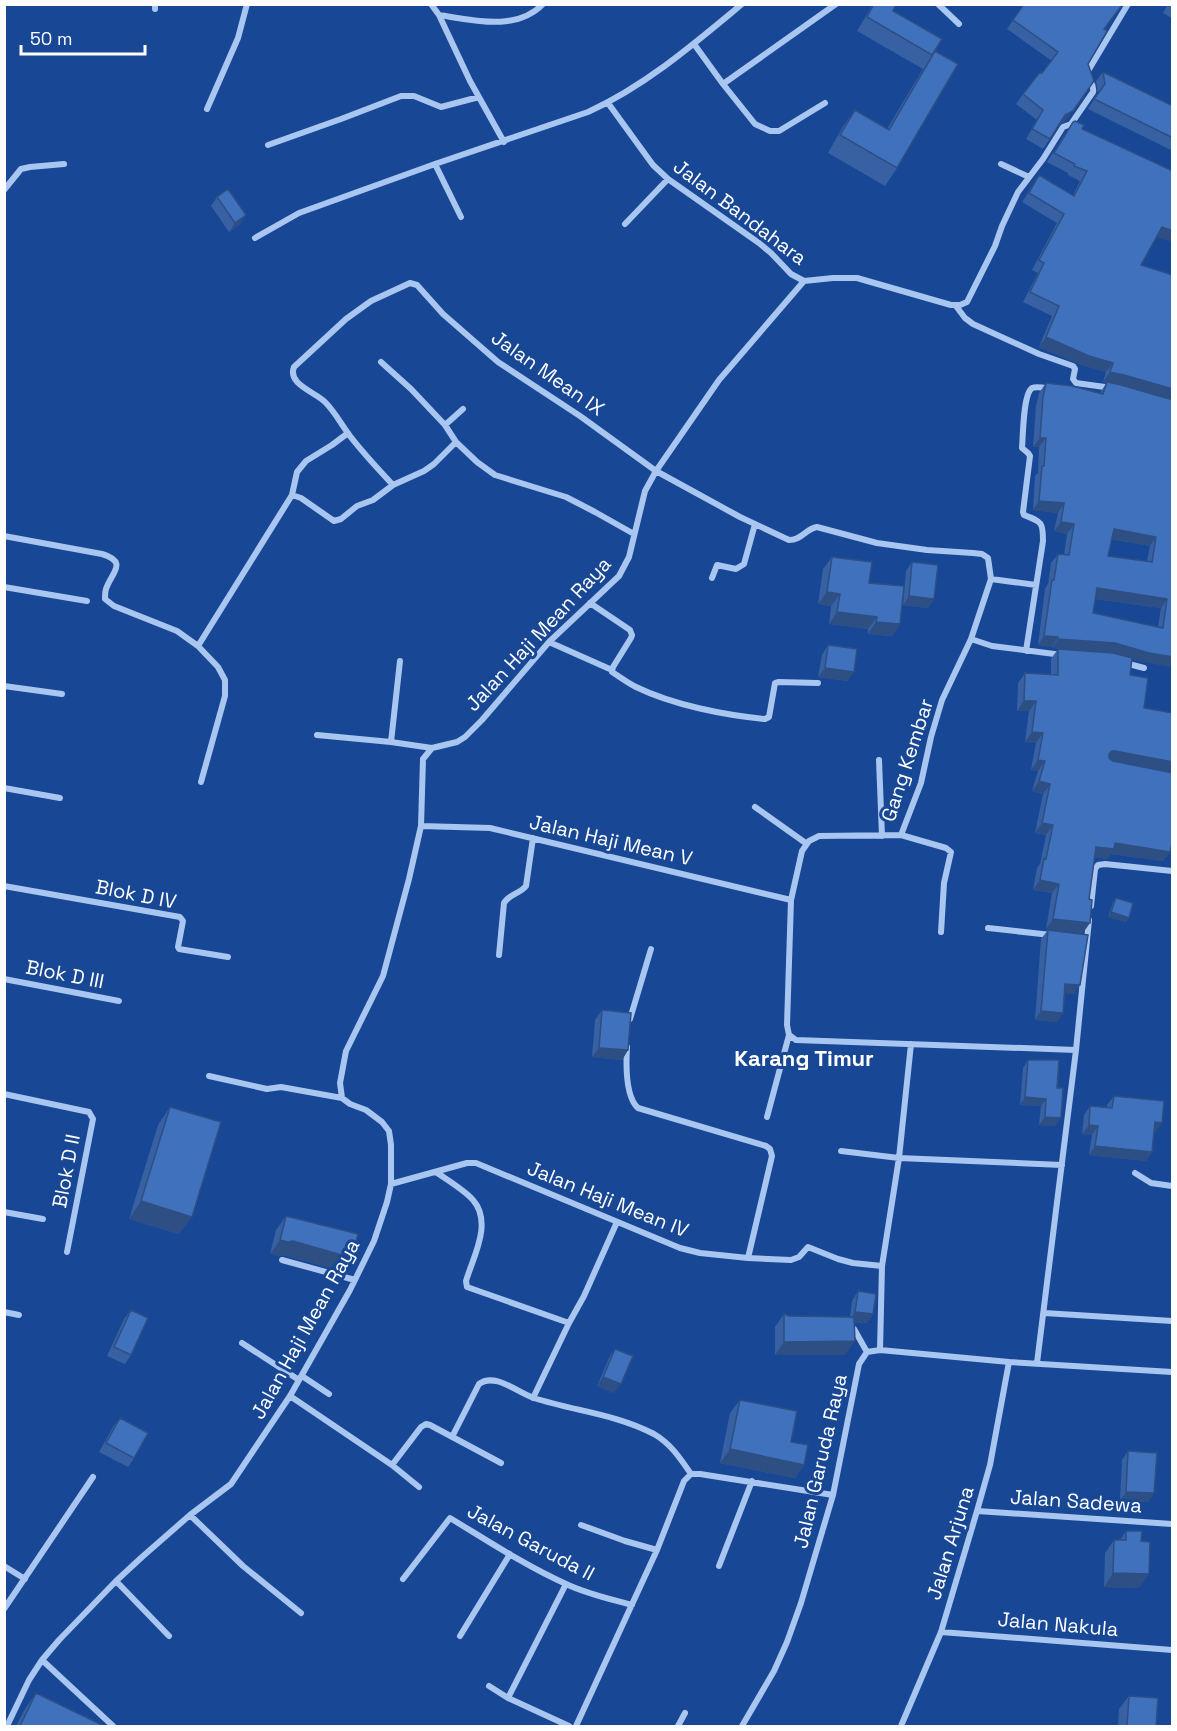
<svg xmlns="http://www.w3.org/2000/svg" width="1177" height="1731" font-family="'Space Grotesk',sans-serif">
<style>
.lines{fill:none;stroke-linecap:round;stroke-linejoin:round}
.minor{stroke:#a9c6f1;stroke-width:6}
.wall{fill:#3761a3;fill-rule:evenodd}
.shaded-wall{fill:#2d4f84}
.building{fill:#4071bd;stroke:#2d4f84;stroke-width:1.5;fill-rule:evenodd}
.labels{text-anchor:middle;stroke-width:6;stroke-linejoin:round;paint-order:stroke}
.street-label{font-size:20px;fill:#fff;stroke:#184895}
.quarter-label{font-size:22px;font-weight:bold;fill:#fff;stroke:#184895}
</style>
<rect width="100%" height="100%" fill="#184895"/>
<g class="lines">
<path class="minor" d="M431,4L439,15L470,81L504,142
M938,4L959,24
M155,9V4
M439,15C473,20 516,32 543,4
M694,44L723,84L755,124L770,131H779L825,103
M723,84L836,4
M608,103L653,165L668,179L759,243L771,253L791,274L804,281L833,278H857L951,305H960L967,302L995,246L1002,226L1018,192L1043,159L1063,127L1071,124L1093,92C1095,83 1086,79 1088,71L1128,4
M207,109L238,38L247,4
M268,145L341,119L401,96H414L441,107L479,97
M435,164L461,217
M1001,164L1029,177
M4,190L21,169L30,167L64,164
M625,224L668,179
M255,238L299,213L435,164L588,112C645,86 694,44 742,4
M956,306L965,318L973,324L1039,354L1073,366L1075,369L1073,379L1076,383L1112,388
M381,362L411,389L445,425L456,442L477,462L495,475L566,497L595,512L634,534
M445,425L463,409
M393,485C378,469 363,453 350,436C341,424 335,412 325,402C315,392 287,384 294,367L346,319L371,301L410,283L417,285L443,314L498,362L580,416L656,471L740,517L789,540C802,540 805,529 817,527L877,543L927,550L973,553L982,554L988,558L991,579L971,639L942,700L931,737L921,783L901,835L819,836L809,841L802,851L791,900L787,1025L789,1035L767,1117
M292,495L297,472L306,461L332,445L348,433
M4,536L102,554C129,562 111,573 106,589C105,592 105,597 105,599L114,606L177,631L198,646L218,667L225,680V696L201,782
M712,578L717,565L736,569L744,564L755,524
M991,579L1036,585
M4,587L87,601
M590,603L630,630L632,635L631,638L613,667L612,672C620,677 628,683 636,687C673,705 724,715 765,719L769,717L775,683L778,682L818,683
M971,639L992,646L1062,655
M549,642L612,670
M198,646L292,495L301,498L334,521L341,519L357,506L373,500L393,485L424,471L434,464L456,442
M1026,651L1043,541C1043,522 1042,522 1024,515L1023,512L1030,456L1028,453L1022,448C1023,437 1023,394 1032,388C1037,386 1045,388 1051,389
M1125,663L1144,668
M4,686L62,694
M317,735L391,742L432,748
M391,742L400,661
M879,760L882,836
M4,788L60,798
M755,807L807,844
M421,826L490,828L791,900
M901,835L946,848L951,852L944,883L941,932
M4,886L180,917L183,921L178,947L179,949L228,957
M1091,906L1095,869L1098,865L1105,864L1172,871
M988,928L1051,935
M499,955L504,903C509,894 520,894 526,886L533,838
M4,979L119,1001
M630,1019L651,949
M789,1035L796,1040L1076,1050
M627,1047C626,1064 625,1096 638,1108L766,1146L770,1149L772,1156L748,1258
M209,1076L267,1089L281,1087L342,1098
M4,1094L89,1112L93,1119L67,1252
M841,1151L899,1158L1062,1165
M436,1172C446,1179 466,1191 473,1200C493,1223 473,1257 466,1281L467,1287L569,1323
M1135,1173L1151,1183L1172,1186
M391,1184L467,1163H476L680,1248L700,1253L748,1258L791,1260L799,1257L808,1247L838,1259L853,1263L882,1266
M4,1212L43,1219
M282,1260L355,1280
M4,1312L19,1315
M1044,1313L1172,1321
M849,1327L854,1329L867,1352
M242,1343L299,1380
M880,1350L882,1266L899,1158L911,1044
M1037,1363L1076,1050L1089,920
M302,1376L329,1394
M290,1396L392,1465L419,1487
M533,1398L569,1323L584,1296L617,1222
M452,1437L479,1384C495,1372 518,1393 534,1398C574,1411 616,1414 654,1434C671,1444 680,1458 691,1474
M392,1465L421,1427L426,1424L430,1425L501,1463
M691,1474H700L833,1495
M977,1511L1172,1524
M190,1515L243,1566L301,1613
M581,1525L625,1541L657,1550
M4,1566L25,1579
M719,1566L752,1481
M403,1579L450,1518C488,1541 526,1566 566,1584C587,1594 610,1599 632,1605
M116,1581L169,1636
M4,1609L93,1477
M941,1632L1172,1650
M460,1636L510,1554
M42,1660L113,1726
M489,1686L508,1698L569,1726
M508,1698L566,1584
M7,1726L29,1680L42,1660L59,1640L116,1581L142,1557L190,1515L231,1484L290,1396L350,1290L374,1241L387,1202L391,1184V1145L389,1131L382,1122L366,1110L350,1104L342,1098L340,1083L346,1051L383,976L409,879L421,826L423,759L432,748L457,742L465,737L482,720L549,642L619,576L629,557L645,491L656,471L719,380L804,281
M576,1726L657,1550L684,1481L691,1474
M678,1726L685,1713
M742,1726L774,1671L787,1642L801,1603L833,1495L859,1364L867,1352L880,1350L1009,1362L1172,1372
M901,1726L941,1632L977,1511L990,1465L1009,1362"/>
</g>
<path class="wall" d="M873,4H896L893,11L932,55L897,168L885,186L828,153L842,128L855,110L887,129L923,69L857,31Z
M1024,4L1104,30L1088,64L1066,120L1060,124L1043,149L1026,139L1037,120L1016,104L1023,94L1042,73L1052,61L1007,29Z
M1168,4H1173V19L1163,13Z
M1103,72L1173,106V151L1088,109L1098,93L1096,81Z
M1073,122L1082,129L1157,237L1141,265L1173,667L1132,659L1130,675L1144,708L1171,849L1170,852L1163,861L1111,854L1107,859L1095,857L1083,933L1046,929L1052,893L1033,890L1037,868L1040,864L1046,835L1035,833L1043,794L1032,791L1038,771L1031,770L1036,743L1025,742L1029,711H1017L1018,683L1025,673L1051,674V659L1058,649L1108,653L1052,648V647L1038,645L1045,589L1048,584L1051,563L1058,554L1064,555L1067,534L1054,531L1058,513L1033,510L1035,476L1038,473L1039,447H1033L1036,406L1039,393L1046,383L1100,393L1107,382L1118,384L1103,382L1106,372L1082,365L1039,347L1052,316L1023,302L1038,273L1032,270L1057,223L1022,202L1039,175L1073,195L1080,181L1068,175V173L1047,162ZM1111,539L1150,546L1147,561L1108,556ZM1095,599L1161,608L1158,627L1093,613Z
M217,197L246,215L240,224L229,232L211,206Z
M832,557L869,583L900,624L892,636L868,634V629L829,624L831,606L818,604L823,569Z
M912,562L934,599L928,608L903,605L906,571Z
M828,645L848,681L818,677L822,655Z
M1116,898L1126,922L1108,917L1113,902Z
M1048,930L1074,994L1065,993L1063,1013L1057,1022L1035,1020L1041,939Z
M602,1010L628,1050L622,1060L592,1057L595,1020Z
M1028,1060L1057,1088L1055,1126L1039,1125L1041,1106L1020,1105L1023,1068Z
M1114,1096L1156,1132H1154L1152,1152L1146,1161L1089,1155L1092,1135L1082,1134L1084,1115L1090,1106L1107,1107V1105Z
M170,1107L179,1234L129,1219L158,1125Z
M286,1216L343,1271L283,1255L279,1256L270,1254L276,1230Z
M858,1291L873,1314L867,1323L854,1322L845,1355H775V1327L784,1314L789,1316L850,1317L852,1301Z
M131,1310V1355L125,1364L107,1356L124,1319Z
M615,1349L614,1393L597,1386L609,1358Z
M740,1400L791,1442L804,1465L795,1478L720,1463L730,1413Z
M120,1418L134,1458L128,1467L99,1452L113,1427Z
M1128,1451L1154,1493L1148,1502L1120,1501L1122,1460Z
M1126,1531L1141,1541L1139,1588L1104,1587L1105,1553L1114,1540H1120Z
M36,1693L104,1726H16L25,1709Z
M1129,1696L1156,1726H1118L1119,1709Z"/>
<path class="shaded-wall" d="M1094,81L1066,120L1059,124L1065,115Z
M246,215L240,224L229,232L235,223Z
M1162,227L1173,231V242L1156,237Z
M1046,337L1113,363L1106,372L1082,365L1039,347Z
M1110,372L1124,375L1173,389V401L1118,384L1103,382Z
M1040,438H1046L1039,447H1033Z
M1039,501L1064,503L1058,513L1033,510Z
M1061,522L1074,524L1067,534L1054,531Z
M1114,529L1156,537L1150,546L1107,538Z
M1097,588L1167,599L1161,608L1090,598Z
M827,592L840,594L831,606L818,604Z
M909,596L934,599L928,608L903,605Z
M837,612L877,617L868,629L829,624Z
M876,622L900,624L892,636L868,634Z
M1044,636L1058,637L1052,647L1038,645Z
M1058,639L1115,643L1173,657V667L1142,662L1108,653L1052,648Z
M825,668L854,672L848,681L818,677Z
M1024,701H1036L1029,711H1017Z
M1032,732L1043,733L1036,743L1025,742Z
M1112,751H1115L1173,762V774L1105,761Z
M1038,760L1045,761L1038,771L1031,770Z
M1039,781L1050,784L1043,794L1032,791Z
M1042,823L1053,825L1046,835L1035,833Z
M1115,843L1170,852L1163,861L1111,854L1107,859L1089,857L1096,847Z
M1040,880L1059,884L1052,893L1033,890Z
M1111,912L1129,918L1126,922L1108,917Z
M1053,919L1090,923L1083,933L1046,929Z
M1065,984L1080,985L1074,994L1059,993Z
M1041,1011L1063,1013L1057,1022L1035,1020Z
M599,1048L628,1050L622,1060L592,1057Z
M1025,1097L1046,1099L1041,1106L1020,1105Z
M1045,1117L1061,1118L1055,1126L1039,1125Z
M1155,1122L1162,1123L1156,1132L1149,1131Z
M1089,1125L1098,1126L1092,1135L1082,1134Z
M1095,1146L1152,1152L1146,1161L1089,1155Z
M141,1201L192,1217L179,1234L129,1219Z
M280,1240L293,1241L352,1258L343,1271L283,1255L279,1256L270,1254Z
M855,1312L873,1314L867,1323L849,1321Z
M855,1341L845,1355H775L784,1342Z
M603,1377L621,1384L614,1393L597,1386Z
M730,1449L804,1465L795,1478L720,1463Z
M1126,1492L1154,1493L1148,1502L1120,1501Z
M1113,1573L1149,1574L1139,1588L1104,1587Z"/>
<path class="building" d="M874,4H896L893,11L942,39L932,55L867,17Z
M1024,4L1122,5L1104,29L1107,31L1088,64L1094,81L1073,111L1065,115L1050,139L1032,129L1043,110L1023,94L1040,72L1042,73L1058,52L1013,20Z
M935,51L958,64L897,168L840,135L855,110L889,130Z
M1103,72L1173,106V138L1094,99L1105,84Z
M1075,121L1084,125L1082,129L1173,171V231L1162,227L1141,265L1173,275V389L1124,375L1110,372L1113,363L1089,356L1046,337L1059,306L1030,292L1044,263L1039,260L1064,214L1029,193L1039,175L1074,196L1087,171L1074,166L1075,164L1054,153L1073,122Z
M228,189L246,215L235,223L217,197Z
M1107,382L1121,385L1173,400V657L1149,653L1115,643L1058,639V637L1044,636L1052,580H1054L1058,554L1069,555L1074,524L1061,522L1064,503L1039,501L1042,466H1044L1046,438H1040L1043,397L1046,383L1072,386L1103,394ZM1114,529L1156,537L1152,562L1108,556ZM1097,588L1167,599L1163,628L1093,613Z
M832,557L872,562L869,583L904,586L900,624L876,622L877,617L837,612L840,594L827,592Z
M912,562L938,565L934,599L909,596Z
M828,645L857,649L854,672L825,668Z
M1058,649L1113,653L1132,658L1130,675L1148,678L1144,708L1173,713V762L1115,751H1112L1109,754V758L1113,761L1173,773V838L1170,852L1115,843L1114,849L1096,847L1089,899L1092,900L1090,923L1053,919L1059,884L1040,880L1044,858L1046,859L1053,825L1042,823L1050,784L1039,781L1045,761L1038,760L1043,733L1032,732L1036,701H1024L1025,673L1058,675Z
M1116,898L1133,903L1129,918L1111,912Z
M1048,930L1088,935L1080,985L1065,984L1063,1013L1041,1011Z
M602,1010L631,1013L628,1050L599,1048Z
M1028,1060H1059L1057,1088H1063L1061,1118L1045,1117L1046,1099L1025,1097Z
M1114,1096L1164,1101L1162,1123L1155,1122L1152,1152L1095,1146L1098,1126L1089,1125L1090,1106L1112,1108Z
M170,1107L221,1122L192,1217L141,1201Z
M286,1216L358,1234L352,1258L293,1241L288,1242L280,1240Z
M858,1291L876,1294L873,1314L855,1312Z
M131,1310L148,1318L131,1355L114,1347Z
M784,1314L789,1316L849,1317L854,1318L855,1341L784,1342Z
M615,1349L633,1356L621,1384L603,1377Z
M740,1400L797,1411L791,1442L808,1445L804,1465L730,1449Z
M120,1418L148,1433L134,1458L106,1443Z
M1128,1451L1157,1453L1154,1493L1126,1492Z
M1126,1531H1142L1141,1541L1150,1542L1149,1574L1113,1573L1114,1540H1126Z
M36,1693L104,1726H20Z
M1129,1696L1158,1698L1156,1726H1127Z"/>
<g class="labels">
<g class="street-label">
<text transform="translate(740 212) rotate(37)" y="7">Jalan Bandahara</text>
<text transform="translate(548 373) rotate(35)" y="7">Jalan Mean IX</text>
<text transform="translate(538 634) rotate(-47)" y="7">Jalan Haji Mean Raya</text>
<text transform="translate(907 760) rotate(-72)" y="7">Gang Kembar</text>
<text transform="translate(611 840) rotate(13)" y="7">Jalan Haji Mean V</text>
<text transform="translate(136 894) rotate(11)" y="7">Blok D IV</text>
<text transform="translate(65 974) rotate(11)" y="7">Blok D III</text>
<text transform="translate(66 1171) rotate(-79)" y="7">Blok D II</text>
<text transform="translate(608 1199) rotate(22)" y="7">Jalan Haji Mean IV</text>
<text transform="translate(305 1329) rotate(-61)" y="7">Jalan Haji Mean Raya</text>
<text transform="translate(820 1461) rotate(-77)" y="7">Jalan Garuda Raya</text>
<text transform="translate(1076 1501) rotate(4)" y="7">Jalan Sadewa</text>
<text transform="translate(531 1542) rotate(28)" y="7">Jalan Garuda II</text>
<text transform="translate(950 1543) rotate(-73)" y="7">Jalan Arjuna</text>
<text transform="translate(1058 1624) rotate(5)" y="7">Jalan Nakula</text>
</g>
<g class="quarter-label">
<text x="804" y="1066">Karang Timur</text>
</g>
</g>
<rect width="1177" height="1731" fill="none" stroke="#ffffff" stroke-width="12"/>
<path d="M21 45v9h124v-9" fill="none" stroke="#ffffff" stroke-width="3"/>
<text x="30" y="45" font-size="18" fill="#ffffff" stroke="#184895" stroke-width="4.5" paint-order="stroke">50 m</text>
</svg>
